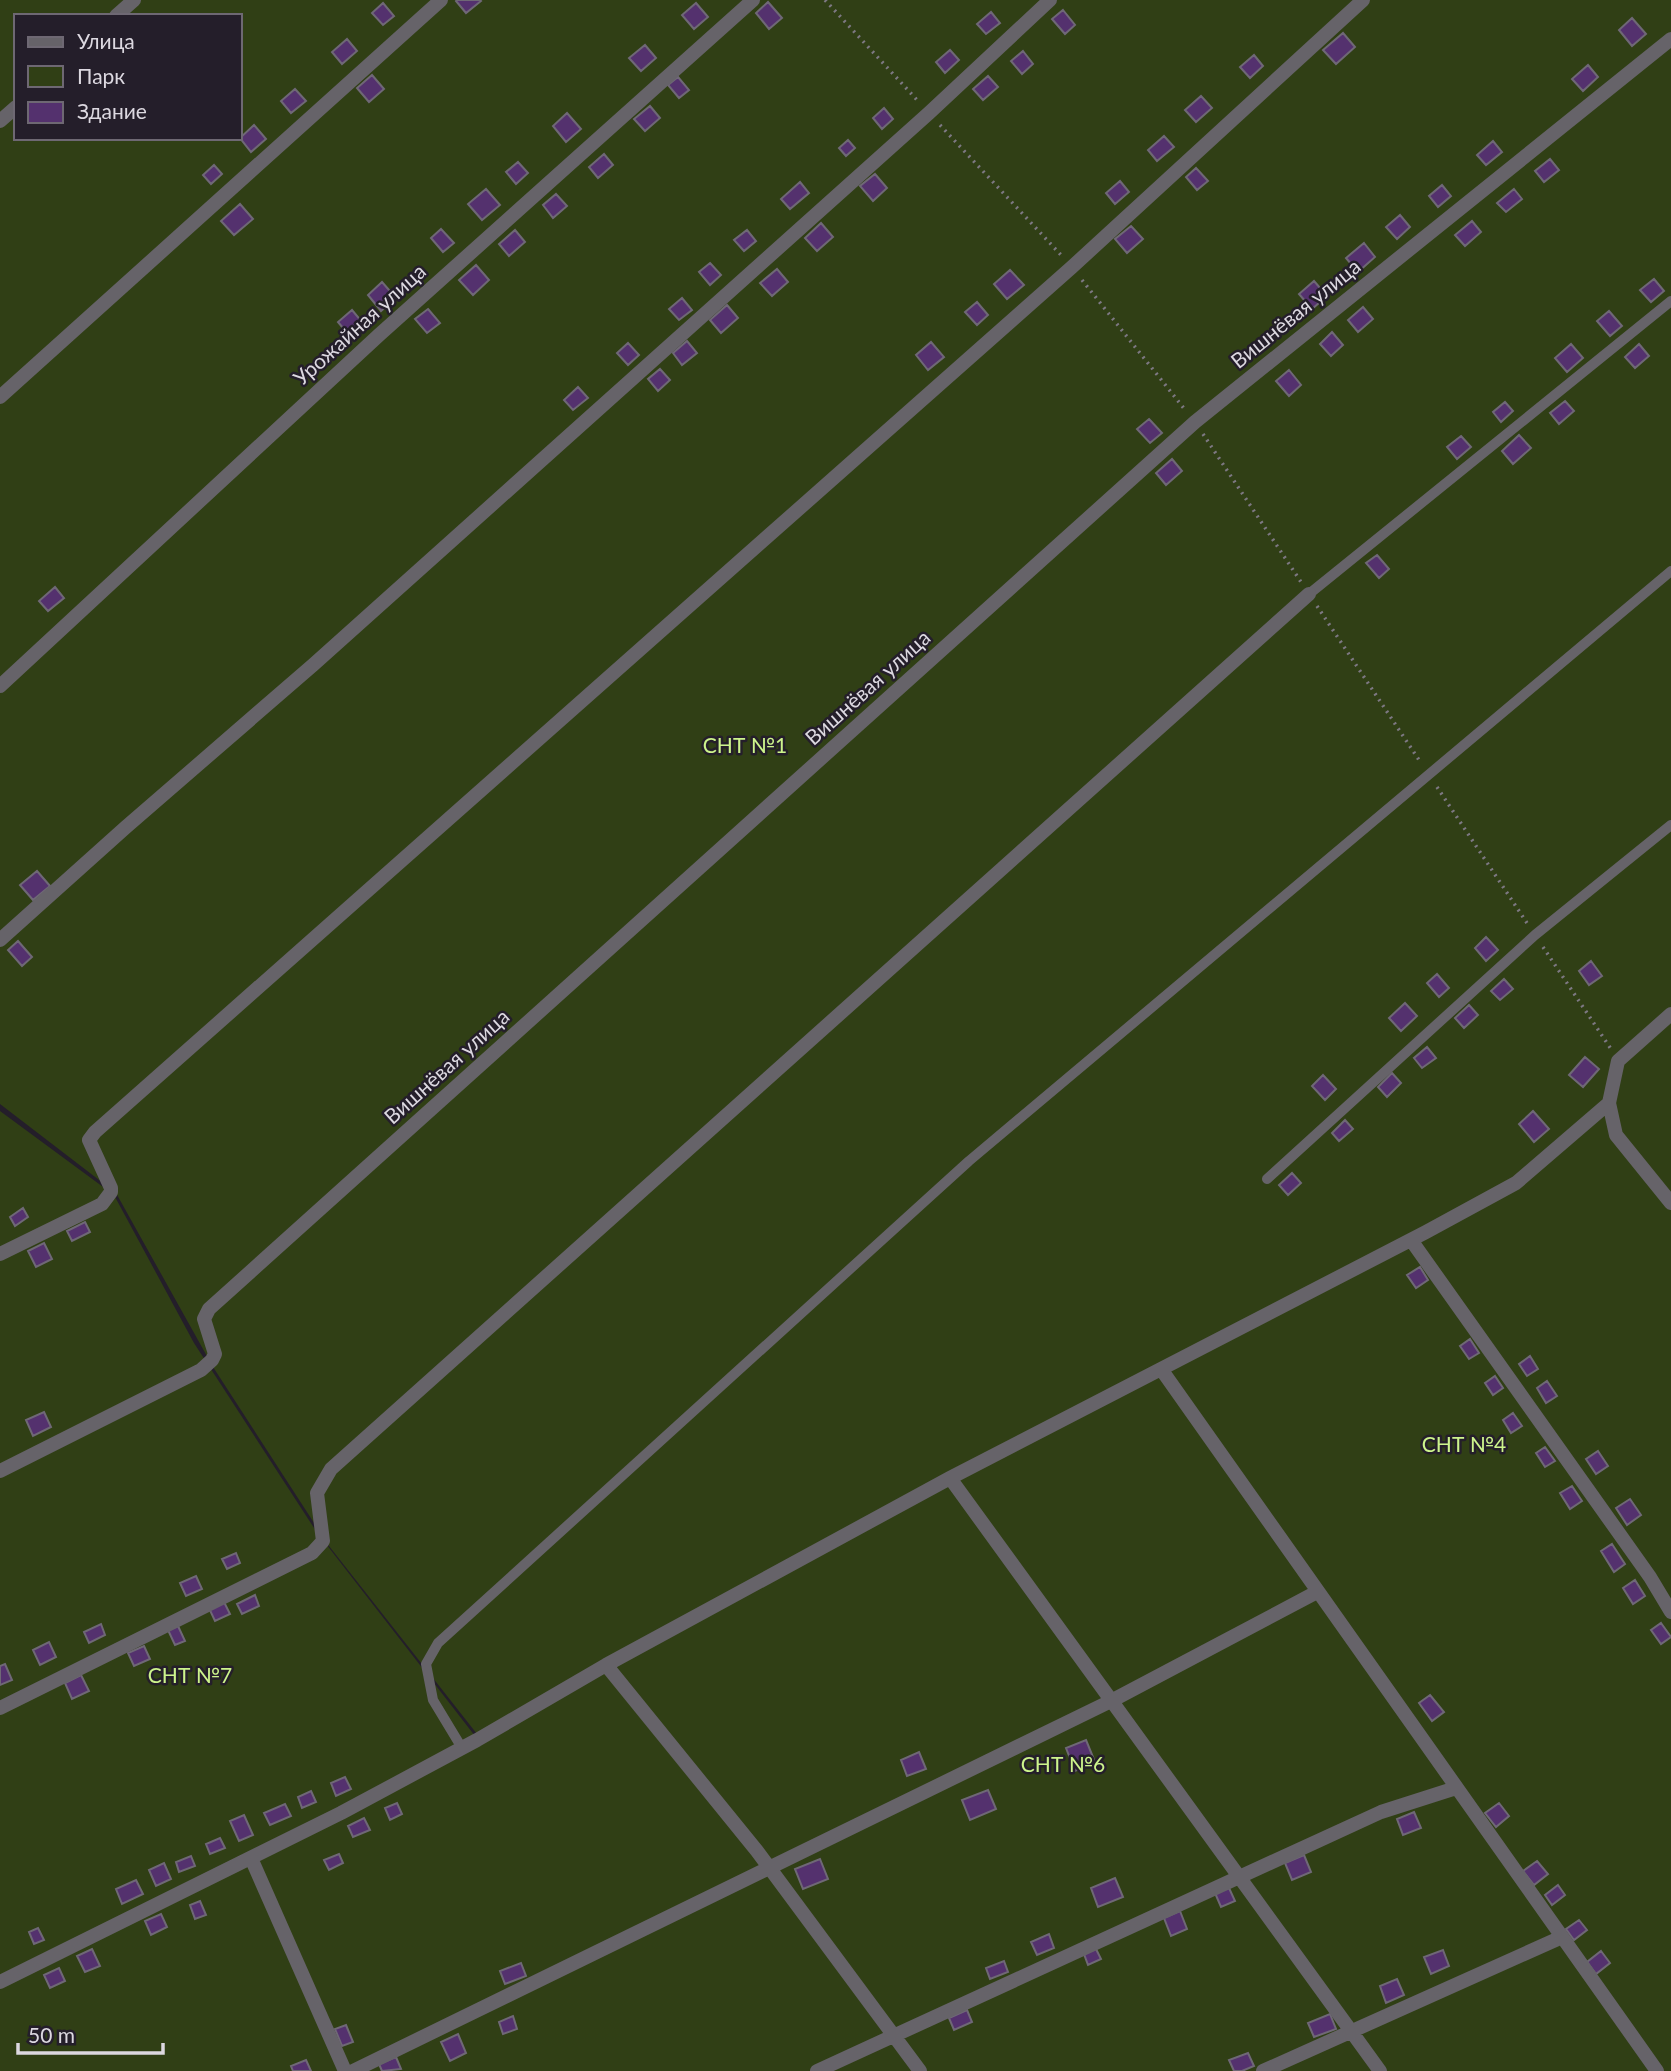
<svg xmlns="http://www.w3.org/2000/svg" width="1671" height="2071" font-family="Lato,sans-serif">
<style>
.green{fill:#303f15;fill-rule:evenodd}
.building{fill:#54316e;stroke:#6f6876;stroke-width:2}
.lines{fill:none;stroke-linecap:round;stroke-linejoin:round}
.path{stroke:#7d7882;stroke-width:3.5;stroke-dasharray:2 5;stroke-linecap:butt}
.lane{stroke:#666369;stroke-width:10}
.street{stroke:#666369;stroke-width:14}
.labels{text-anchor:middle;stroke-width:5;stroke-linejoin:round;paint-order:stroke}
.street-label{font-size:21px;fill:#dcd8e0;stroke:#241e2a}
.park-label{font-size:21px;fill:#cdf48c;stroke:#241e2a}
</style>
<rect width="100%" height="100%" fill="#241e2a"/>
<path class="green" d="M0,0H1671V2071H0V1111L114,1195L194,1343L316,1531L475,1736L477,1734L329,1546L213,1367L116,1193L0,1104ZM16,16H240V138H16Z"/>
<path class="building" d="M457,0H480L481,1L466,13L456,1Z
M768,2L782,18L769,29L756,13Z
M383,3L394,16L383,25L372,13Z
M696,3L708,17L694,29L682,15Z
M1063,10L1075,25L1065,34L1052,19Z
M991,12L1000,23L986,34L977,24Z
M1632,18L1646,34L1632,46L1619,30Z
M1343,33L1355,47L1336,64L1323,50Z
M347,39L357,51L342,64L332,52Z
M645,45L656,58L641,71L629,58Z
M950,50L959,60L945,73L936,62Z
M1023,51L1033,64L1022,74L1011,61Z
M1254,55L1263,66L1250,78L1240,67Z
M1588,65L1598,77L1583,91L1572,79Z
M372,75L384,89L369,102L357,88Z
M988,76L998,87L983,100L973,89Z
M678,77L689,90L679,98L668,85Z
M295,89L306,101L291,113L281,101Z
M1201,96L1212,108L1196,122L1185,110Z
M650,106L660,118L645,131L634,119Z
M884,108L893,119L882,129L873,118Z
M567,113L581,129L566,142L553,126Z
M254,125L266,139L251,152L240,138Z
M1164,136L1174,147L1157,161L1148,150Z
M848,140L855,148L846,156L839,148Z
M1493,141L1502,152L1486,165L1477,155Z
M604,154L613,165L598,178L589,167Z
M1550,159L1559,170L1544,182L1535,171Z
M518,162L528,173L516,184L506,172Z
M214,165L222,174L211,184L203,175Z
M1196,168L1208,181L1197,190L1186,177Z
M875,174L887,188L873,201L860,186Z
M1120,181L1129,192L1115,204L1106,193Z
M800,182L809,193L790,209L781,199Z
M1442,185L1451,196L1438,207L1429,196Z
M486,189L500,205L482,220L468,204Z
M1514,189L1522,199L1506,212L1497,203Z
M556,194L567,206L553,218L543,205Z
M240,204L253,219L234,235L221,221Z
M1400,215L1410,227L1397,239L1386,227Z
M1472,221L1481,232L1465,246L1455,235Z
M821,223L833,237L817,251L805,238Z
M1131,226L1143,239L1127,253L1115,239Z
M441,229L454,243L443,252L431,238Z
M515,230L525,242L509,256L499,244Z
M747,230L756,241L744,251L734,240Z
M1364,243L1375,257L1358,272L1346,258Z
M710,263L721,275L710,285L699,272Z
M476,265L489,280L473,295L459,280Z
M777,269L788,282L772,296L760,283Z
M1010,270L1024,285L1007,299L994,284Z
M1654,279L1664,291L1651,302L1640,290Z
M1314,281L1327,296L1312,309L1299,294Z
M382,282L396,298L381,311L368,295Z
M682,298L692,310L679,320L669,309Z
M977,302L988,315L977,325L965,312Z
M727,305L738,318L721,333L710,320Z
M1363,307L1373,319L1358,332L1348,320Z
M428,309L440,323L427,333L415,319Z
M352,310L362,322L348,334L338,322Z
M1609,311L1622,326L1610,336L1597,321Z
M1332,332L1343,345L1331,356L1320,344Z
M687,341L697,353L682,365L673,353Z
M931,342L944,357L928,370L916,355Z
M628,343L639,355L628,365L617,353Z
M1571,344L1583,358L1567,372L1555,358Z
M1639,344L1649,356L1635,368L1625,357Z
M660,369L670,380L658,391L648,379Z
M1289,370L1301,385L1289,396L1276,381Z
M578,387L588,398L573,410L564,400Z
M1565,401L1574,411L1559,424L1550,413Z
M1505,402L1513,411L1501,422L1493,412Z
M1149,419L1162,433L1150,443L1137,429Z
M1519,435L1531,448L1513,464L1502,451Z
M1461,436L1471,447L1457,459L1447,447Z
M1172,459L1182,471L1166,485L1156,473Z
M1377,555L1389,569L1379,578L1366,563Z
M55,587L64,598L48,611L39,601Z
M37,871L50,886L33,900L20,885Z
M1486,937L1498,950L1486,961L1475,948Z
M18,941L32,957L22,966L8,950Z
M1591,961L1602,976L1589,985L1579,971Z
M1437,974L1449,988L1439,997L1427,983Z
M1504,979L1513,989L1500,1000L1491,991Z
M1405,1003L1417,1016L1401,1031L1389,1018Z
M1469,1005L1478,1015L1464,1028L1455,1018Z
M1427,1047L1436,1058L1422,1068L1414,1058Z
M1585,1057L1599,1069L1583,1087L1569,1075Z
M1392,1073L1401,1083L1387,1097L1378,1087Z
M1323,1075L1336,1089L1325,1100L1312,1086Z
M1533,1111L1549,1129L1534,1142L1519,1124Z
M1345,1120L1353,1129L1339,1141L1332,1133Z
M1292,1173L1301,1183L1288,1195L1279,1185Z
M23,1208L28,1217L15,1226L10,1217Z
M85,1222L90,1232L72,1241L67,1231Z
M44,1243L52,1259L36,1267L28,1251Z
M1420,1267L1428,1280L1416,1288L1407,1275Z
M1470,1339L1479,1353L1469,1359L1460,1346Z
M1530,1356L1538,1369L1527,1376L1519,1364Z
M1495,1376L1503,1388L1493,1395L1485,1383Z
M1547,1381L1557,1396L1546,1403L1537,1388Z
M44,1412L51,1427L33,1436L26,1420Z
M1513,1413L1522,1426L1511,1433L1503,1420Z
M1545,1447L1555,1461L1545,1467L1536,1453Z
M1598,1451L1608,1466L1596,1474L1586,1459Z
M1572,1486L1582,1501L1570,1509L1560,1493Z
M1630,1499L1641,1515L1627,1525L1616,1508Z
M1612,1544L1625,1564L1614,1572L1601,1551Z
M236,1553L240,1563L227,1569L222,1559Z
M196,1576L202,1589L186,1596L180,1583Z
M1635,1580L1645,1596L1633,1604L1623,1588Z
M255,1595L259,1606L242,1614L237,1604Z
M223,1600L230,1614L215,1621L208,1606Z
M1661,1623L1671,1637L1661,1644L1651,1630Z
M101,1624L105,1635L89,1643L84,1632Z
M178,1626L185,1641L175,1645L168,1630Z
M49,1642L56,1657L40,1665L33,1650Z
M144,1646L150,1659L134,1666L128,1653Z
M5,1664L12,1680L0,1685V1666Z
M81,1675L89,1691L72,1699L65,1683Z
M1430,1695L1444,1712L1432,1721L1419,1703Z
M1086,1740L1095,1762L1075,1771L1066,1748Z
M919,1752L926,1769L907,1776L901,1760Z
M345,1777L351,1789L336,1796L331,1783Z
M988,1790L996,1809L970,1820L962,1800Z
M311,1791L316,1802L302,1808L298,1797Z
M397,1803L402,1814L390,1820L385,1808Z
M1499,1803L1509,1816L1496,1827L1485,1813Z
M285,1804L291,1816L270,1825L264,1813Z
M1414,1812L1421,1828L1403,1835L1397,1819Z
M244,1815L253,1835L239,1841L230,1821Z
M364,1818L370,1830L353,1837L348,1826Z
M220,1838L225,1848L210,1854L206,1844Z
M339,1854L343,1863L329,1870L324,1860Z
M1304,1855L1311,1872L1292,1880L1285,1863Z
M191,1856L195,1866L179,1872L176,1862Z
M820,1859L828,1879L803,1889L795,1869Z
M1537,1861L1548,1874L1534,1885L1523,1871Z
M164,1863L171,1879L156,1886L149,1870Z
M1115,1878L1123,1897L1098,1907L1091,1888Z
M136,1880L143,1894L122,1904L116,1889Z
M1558,1885L1565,1895L1552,1905L1545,1895Z
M1229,1888L1235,1901L1221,1907L1215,1893Z
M200,1901L206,1915L195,1919L190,1905Z
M1180,1911L1187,1929L1171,1936L1164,1918Z
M161,1914L167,1927L151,1935L145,1921Z
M1579,1920L1587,1930L1574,1940L1566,1929Z
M38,1928L44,1940L34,1944L29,1932Z
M1049,1934L1054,1948L1037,1955L1031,1942Z
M92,1949L100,1966L85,1972L77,1956Z
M1096,1949L1101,1959L1088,1965L1084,1954Z
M1443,1950L1449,1966L1431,1974L1424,1957Z
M1601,1951L1610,1963L1596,1974L1587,1962Z
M1004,1961L1008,1972L990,1979L986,1968Z
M521,1963L526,1976L505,1984L500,1971Z
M59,1968L65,1981L50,1988L44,1975Z
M1397,1979L1404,1995L1386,2003L1380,1986Z
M967,2010L972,2022L954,2030L949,2018Z
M1330,2014L1336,2029L1314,2037L1308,2023Z
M513,2016L517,2029L503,2034L499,2022Z
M346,2025L353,2042L342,2046L335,2029Z
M458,2034L466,2053L450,2061L441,2042Z
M1248,2053L1254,2066L1242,2071H1234L1229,2060Z
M396,2057L401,2069L382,2071L379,2064Z
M306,2060L311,2071H293L291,2066Z"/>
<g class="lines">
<path class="path" d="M825,0L918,101
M940,125L1061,255
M1082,280L1186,411
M1203,434L1301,582
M1317,606L1421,763
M1437,787L1527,923
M1543,947L1611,1049"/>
<path class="lane" d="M1309,594L1671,301
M1267,1179L1535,935L1671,825
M462,1748L433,1700L426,1664L438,1643L969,1161L1671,571"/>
<path class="street" d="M116,16L134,0
M0,121L16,107
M0,397L441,0
M0,686L379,335L753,0
M0,940L126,827L313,665L929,113L1050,0
M1609,1103L1616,1135L1671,1203
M1411,1240L1650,1577L1671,1612
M0,1254L102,1204L111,1192V1188L89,1140L95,1132L1072,267L1363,0
M1161,1369L1657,2071
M0,1471L201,1370L212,1360L215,1354L204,1319L209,1309L1195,422L1671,39
M950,1478L1380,2071
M606,1665L757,1851L920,2071
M0,1708L312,1553L323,1541L317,1493L331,1469L1309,594
M251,1858L345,2071
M0,1982L341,1813L477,1740L606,1665L950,1478L1426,1232L1516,1183L1609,1103L1618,1061L1671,1014
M353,2071L1111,1701L1317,1592
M817,2071L1381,1812L1456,1788
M1263,2071L1562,1937"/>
</g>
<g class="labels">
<g class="street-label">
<text transform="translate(1296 314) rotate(-39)" y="7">Вишнёвая улица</text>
<text transform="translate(360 325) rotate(-42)" y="7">Урожайная улица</text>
<text transform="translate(868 688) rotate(-42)" y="7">Вишнёвая улица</text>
<text transform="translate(447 1067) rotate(-42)" y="7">Вишнёвая улица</text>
</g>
<g class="park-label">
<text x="745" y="753">СНТ №1</text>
<text x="1464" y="1452">СНТ №4</text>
<text x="190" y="1683">СНТ №7</text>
<text x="1063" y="1772">СНТ №6</text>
</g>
</g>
<rect x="14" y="14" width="228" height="126" fill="#241e2a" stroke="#6e6873" stroke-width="2"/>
<rect x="28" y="37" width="35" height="10" fill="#666369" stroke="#6e6873" stroke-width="2"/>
<text x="77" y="49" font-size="21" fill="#dcd8e0">Улица</text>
<rect x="28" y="66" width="35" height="21" fill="#303f15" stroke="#6e6873" stroke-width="2"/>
<text x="77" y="84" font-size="21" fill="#dcd8e0">Парк</text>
<rect x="28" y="102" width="35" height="21" fill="#54316e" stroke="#6e6873" stroke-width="2"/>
<text x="77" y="119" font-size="21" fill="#dcd8e0">Здание</text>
<path d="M18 2043v10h145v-10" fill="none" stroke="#dcd8e0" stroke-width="3.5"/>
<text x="28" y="2043" font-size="21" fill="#dcd8e0" stroke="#241e2a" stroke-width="5" paint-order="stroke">50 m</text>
</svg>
